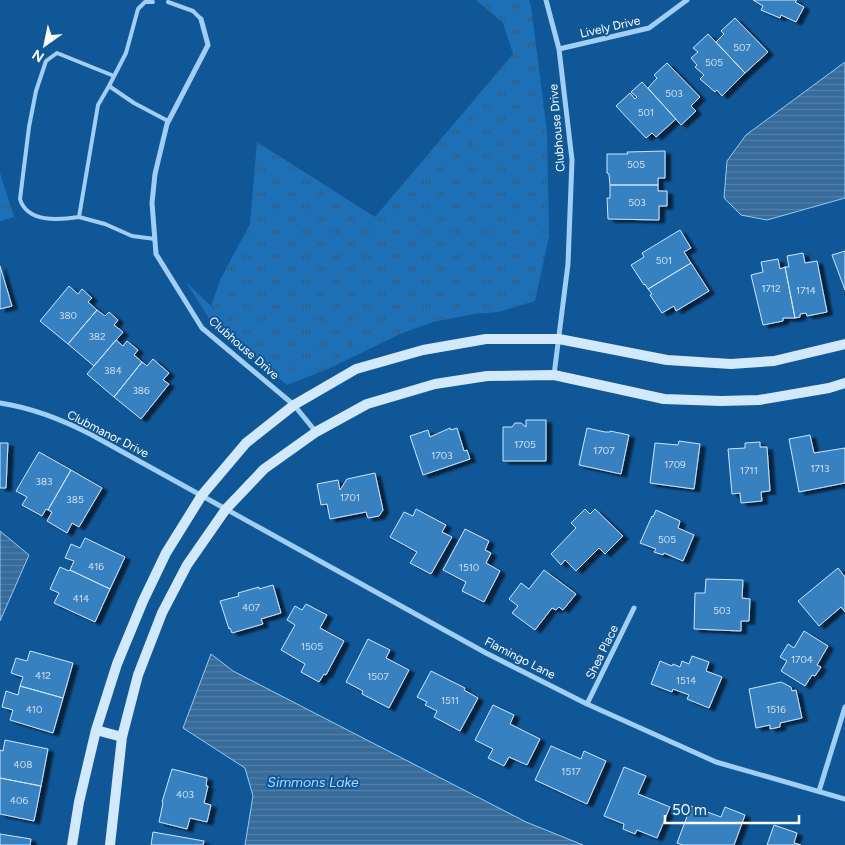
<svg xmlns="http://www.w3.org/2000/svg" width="845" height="845" font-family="Figtree,sans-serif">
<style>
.grass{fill:url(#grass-tufts)}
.water{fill:url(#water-rules);stroke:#92caf8}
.building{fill:#3881c1;stroke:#c9e6fe;filter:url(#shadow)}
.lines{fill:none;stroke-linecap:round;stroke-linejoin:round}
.lane{stroke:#a1cef4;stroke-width:4}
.street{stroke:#a1cef4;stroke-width:5}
.secondary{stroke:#d1e8fd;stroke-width:10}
.labels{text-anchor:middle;stroke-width:4;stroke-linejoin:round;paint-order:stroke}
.number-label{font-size:10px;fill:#cde0f0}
.street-label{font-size:12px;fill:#fff;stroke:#105798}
.water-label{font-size:14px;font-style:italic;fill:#add8fb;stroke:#105798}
</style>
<defs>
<pattern id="grass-tufts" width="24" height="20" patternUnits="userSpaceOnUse" patternTransform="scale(1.25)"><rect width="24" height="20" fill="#1e70b6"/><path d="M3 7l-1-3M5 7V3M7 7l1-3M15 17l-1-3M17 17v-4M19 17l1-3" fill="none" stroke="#375c7c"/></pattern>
<pattern id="water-rules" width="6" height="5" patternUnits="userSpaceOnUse" patternTransform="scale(1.25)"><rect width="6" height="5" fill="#376b9a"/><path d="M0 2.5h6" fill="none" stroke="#5581a9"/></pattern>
<filter id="shadow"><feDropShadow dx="5.5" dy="3" stdDeviation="1" flood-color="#0009"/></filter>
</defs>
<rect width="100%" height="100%" fill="#105798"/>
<path class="grass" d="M476,0H529L531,6L547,132L549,236L535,301L498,312L474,314L433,322L400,334L330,368L287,385L210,320L186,282L211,306L220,280L250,224L257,142L375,217L513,54L503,23Z
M0,173L14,217L0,221Z"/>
<path class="water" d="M845,62V198L767,220L741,215L724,198L727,161L746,135Z
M0,531L29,555L0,621Z
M211,654L233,671L526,822L583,845H245L253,796L245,768L183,728Z"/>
<path class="building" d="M753,0H797L795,2L804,7L796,22L781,15L780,18L761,10L763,6Z
M735,18L768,52L745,73L716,42L724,34L721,31Z
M708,34L745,73L722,96L717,90L715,92L700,79L704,75L695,67L697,65L691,58L698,52L693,48Z
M667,63L700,97L691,106L696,111L681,125L648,88L657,78L654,75Z
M642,82L676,119L656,137L652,133L646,138L616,106L630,93L635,99L637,97L631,92Z
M665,151V178H658V185H610L609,174L607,173V154H628L627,152Z
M610,185H658V191H667V206H659V220L608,219L607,198H610Z
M680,230L691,248L684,252L691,263L648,289L645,284L644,285L631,265L644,257L642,253Z
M845,251V290L832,255Z
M803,253L805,263L817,261L827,312L807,316L806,313L800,314V317L795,318L785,267H789L787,256Z
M778,259L780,269L785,267L795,318H783V321L763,325L751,275L763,272L761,262Z
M691,263L709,291L676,311L674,306L662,313L650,295L652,294L648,289Z
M0,266L12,306L0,309Z
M69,286L78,294L82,289L92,298L88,302L97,310L68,344L40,321Z
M97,310L105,316L109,312L118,320L114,325L123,332L94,366L68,344Z
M116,340L123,346L127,341L138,350L134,355L142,362L114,397L87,374Z
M153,359L169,373L163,380L169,384L141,419L114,397L142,362L147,366Z
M526,420H546V461H503V427H512L515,423H521L526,427Z
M450,428L451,430L457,428L464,451L467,450L470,459L423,475L410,436L428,430L430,437Z
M587,428L605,432H610V431L629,435L621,474L579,465Z
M810,435L814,453L845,448V483L799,492L789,439Z
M679,441L700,444L694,489L650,483L655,443L678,445Z
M760,442V447H767L770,491L761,492L762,501L741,503L740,493L732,494L728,449L745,448V443Z
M0,443H8L6,488H0Z
M39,452L71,470L48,510L46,509L42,516L22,505L27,497L16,491Z
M71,470L102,488L79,527L72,523L67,533L47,521L52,512L48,510Z
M375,473L383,510L379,516L368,518L366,512L330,519L327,504L321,505L317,484L338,480L340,490L347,479Z
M416,509L446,525L442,532L452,537L431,574L410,563L417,552L390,537L404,512L413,516Z
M585,509L590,514L595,509L623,536L605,554L599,548L576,571L565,560L561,565L551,554L576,528L571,523Z
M656,510L680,521L678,528L694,535L683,561L664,553L663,555L654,552L656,549L640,543L652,516L653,517Z
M465,529L489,541L485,550L491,553L486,563L500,571L484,602L462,591L466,582L443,570Z
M85,538L125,557L110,589L70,570L74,561L65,558L71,544L80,548Z
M60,567L69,571L70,570L110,589L95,622L54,603L59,593L50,589Z
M838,568L845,577V612L841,607L819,626L798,601Z
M544,570L576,594L563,610L559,607L556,610L552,608L535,630L512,613L518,606L509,599L521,583L529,589Z
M706,579L743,580L742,598L750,599L749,621H741V631L694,629L695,593H705Z
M273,585L281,613L261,619L263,624L232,633L230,628L229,629L220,601L239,596L238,593L259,587V589Z
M306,604L327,615L320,628L344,641L326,675L324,674L319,682L301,672L305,664L281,650L295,625L287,620L295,606L302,610Z
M804,631L828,646L817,665L821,667L815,676L812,675L805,686L781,671L787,661L780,657L788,644L794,648Z
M368,639L390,650L386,658L409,670L389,708L362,694L363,691L346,682Z
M30,651L73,663L63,698L20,686L23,677L11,673L16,658L27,661Z
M692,656L709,662L706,671L722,677L709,708L687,699L689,695L673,689L672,692L651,684L660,661L672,666L673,664L680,667L682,661L689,664Z
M431,671L465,688L464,690L478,698L460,731L434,717L437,711L425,705L427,702L417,697Z
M781,682L791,687L792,691L796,690L802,718L780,723V727L770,729V725L756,728L749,689Z
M20,686L63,698L53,733L10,720L13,710L2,707L6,691L18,695Z
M493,705L514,715L510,724L540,739L527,765L509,757L504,766L488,758L493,749L475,740Z
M5,740L48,749L41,786L0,778V750L3,751Z
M551,746L581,759L584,751L606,761L587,804L535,780Z
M624,767L646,776L638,794L670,807L657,838L637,830L635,834L623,829L624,824L604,816Z
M172,769L207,778L206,786H208L204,803L211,805L207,822L190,818L187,829L159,822L163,803L162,802Z
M0,778L41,786L34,821L0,814Z
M691,806L721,817L725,807L745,815L734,845H683L677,843Z
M774,825L797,833L794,843L801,845H767Z
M153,832L204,841L203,845H151Z
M0,834L31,839L30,845H0Z"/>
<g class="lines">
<path class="lane" d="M168,2L193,11L201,19
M109,86L126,53L138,9L145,2H153
M79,217C59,220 27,223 20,199L29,127L36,91L46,61L57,53L114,76
M155,239L132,236L105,224L79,217L98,105L109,86L134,103L168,121"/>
<path class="street" d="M546,0L559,49L572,160L568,264L554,375
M201,19L208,45L167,124L155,174L152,203L156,254L202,328L294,405L316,432
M559,49L649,28L687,0
M0,403C33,408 63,420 92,435L486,653L587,704L716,762L845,799
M587,704L634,608
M819,791L845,707"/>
<path class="secondary" d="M96,730L122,737
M72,845L79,802L96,730L117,664L143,601L166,553L202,495L246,443L294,405L356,369L423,350L486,339H559L667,360L731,364L774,361L845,344
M110,845L122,737L138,675L162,613L187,565L226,509L264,469L316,432L367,404L435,384L487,376L554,375L664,399L721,401L759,400L829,388L845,383"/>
</g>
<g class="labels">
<g class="number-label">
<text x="742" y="51">507</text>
<text x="714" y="66">505</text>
<text x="674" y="97">503</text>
<text x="646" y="116">501</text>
<text x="636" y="168">505</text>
<text x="637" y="206">503</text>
<text x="664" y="264">501</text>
<text x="771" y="292">1712</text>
<text x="806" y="294">1714</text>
<text x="68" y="319">380</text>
<text x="97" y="340">382</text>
<text x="113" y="374">384</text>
<text x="141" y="394">386</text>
<text x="525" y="448">1705</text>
<text x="604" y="454">1707</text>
<text x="442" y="459">1703</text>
<text x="675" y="468">1709</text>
<text x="820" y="472">1713</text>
<text x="749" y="474">1711</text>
<text x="44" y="485">383</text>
<text x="350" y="501">1701</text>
<text x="75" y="503">385</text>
<text x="667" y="543">505</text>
<text x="96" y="570">416</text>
<text x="469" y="571">1510</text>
<text x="81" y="602">414</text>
<text x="251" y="611">407</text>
<text x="722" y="614">503</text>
<text x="312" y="650">1505</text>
<text x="802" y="663">1704</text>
<text x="43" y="679">412</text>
<text x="378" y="680">1507</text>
<text x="686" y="684">1514</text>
<text x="450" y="704">1511</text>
<text x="34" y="713">410</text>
<text x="776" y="713">1516</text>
<text x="23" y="768">408</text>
<text x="571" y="775">1517</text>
<text x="185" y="798">403</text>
<text x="19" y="804">406</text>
</g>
<g class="street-label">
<text transform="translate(610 27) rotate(-13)" y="4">Lively Drive</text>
<text transform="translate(557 128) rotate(-95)" y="4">Clubhouse Drive</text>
<text transform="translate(244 348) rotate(41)" y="4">Clubhouse Drive</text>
<text transform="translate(108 434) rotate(27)" y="4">Clubmanor Drive</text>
<text transform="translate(602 652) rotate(-64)" y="4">Shea Place</text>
<text transform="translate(520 658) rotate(27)" y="4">Flamingo Lane</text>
</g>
<g class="water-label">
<text x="313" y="787">Simmons Lake</text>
</g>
</g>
<g transform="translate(45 45) rotate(213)" stroke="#105798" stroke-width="4" paint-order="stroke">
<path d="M0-4L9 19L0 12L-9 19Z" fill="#ffffff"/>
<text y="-8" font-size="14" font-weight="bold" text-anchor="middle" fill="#ffffff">N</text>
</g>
<path d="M665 815v8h134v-8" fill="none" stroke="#ffffff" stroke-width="2.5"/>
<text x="672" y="815" font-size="15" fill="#ffffff" stroke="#105798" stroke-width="4" paint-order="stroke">50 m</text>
</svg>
